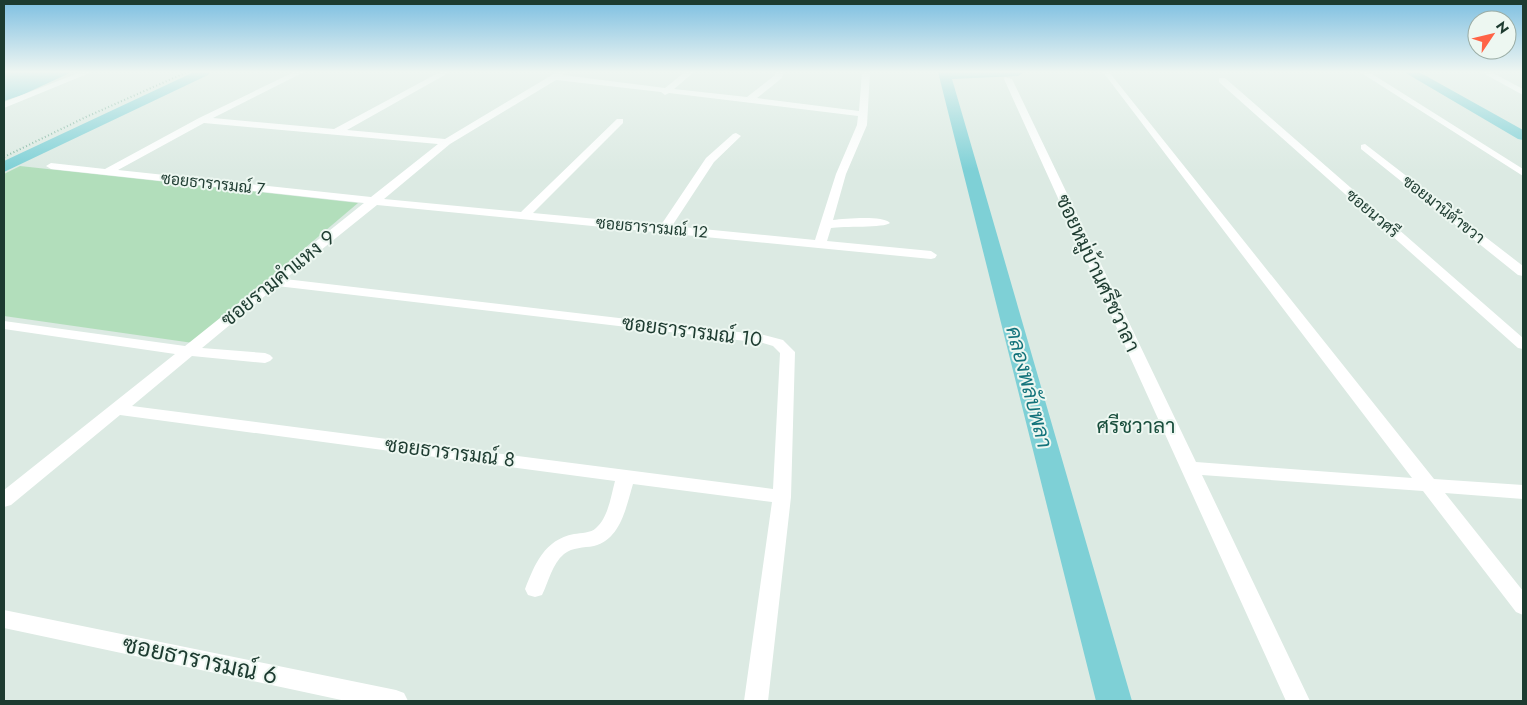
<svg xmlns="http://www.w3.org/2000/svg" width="1527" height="705" font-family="Jost,Sarabun,sans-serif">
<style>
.green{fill:#b2debb}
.water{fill:#7ed0d6}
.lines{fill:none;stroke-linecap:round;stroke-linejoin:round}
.canal{fill:#7ed0d6;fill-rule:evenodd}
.path{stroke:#7ab19b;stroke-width:2;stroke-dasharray:1 2.5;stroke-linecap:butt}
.minor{fill:#fff;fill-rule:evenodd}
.labels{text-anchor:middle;stroke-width:4;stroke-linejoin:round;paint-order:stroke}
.far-street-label{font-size:16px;fill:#1d3b30;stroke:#edf7f1}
.street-label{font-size:20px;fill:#1d3b30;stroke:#edf7f1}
.water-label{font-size:21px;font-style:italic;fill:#13737b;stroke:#edf7f1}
.neighbourhood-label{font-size:21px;fill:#184e3c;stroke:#edf7f1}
.near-street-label{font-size:24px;fill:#1d3b30;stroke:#edf7f1}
</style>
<rect width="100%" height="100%" fill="#dceae3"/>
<path class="green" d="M20,166L358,203L193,343L4,316V174Z"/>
<path class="water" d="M4,72H72L22,95L4,101Z"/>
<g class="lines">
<path class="canal" d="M194,72H210L208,75L4,172V161Z
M938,72H1024L1018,76L952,79L1132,701H1096Z
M1404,72H1419L1523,130V140L1518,139Z"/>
<path class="path" d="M4,157L86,117L187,72"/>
<path class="minor" d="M81,72H92L4,108V102Z
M294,72H304L213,118L334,129L440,72H450L347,130L445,139L557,72H567L563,75L665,88L685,72H694L674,89L747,97L775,75L776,72H784L782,78L757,98L859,111L862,72H870L867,125L846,174L833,220C845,219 882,215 890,223C885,228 842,226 831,228L827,241L931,251L937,255L935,258L931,259L377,205L285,279L764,335L783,340L795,352L791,497L768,701H744L772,502L633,484C626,507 621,539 594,546C583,548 573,547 564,554C552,564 549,581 542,595L535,597L528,595L525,589C535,564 544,540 574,534C581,533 591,533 596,528C608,518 611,496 615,481L120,415L11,505L4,507V490L175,354L4,329V321L185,346L364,203L51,169L46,166L51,163L105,169L199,118ZM556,80L661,92L665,95L669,93L858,116L857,125L836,174L815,240L672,226L714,162L741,136L736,133L733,134L706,158L661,225L533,213L623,123V119H617L521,212L384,199L450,144ZM204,123L438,144L371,197L118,170ZM277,286L763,343L773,346L780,353L773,489L132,406L192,356L265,363L270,361L273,358L270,355L265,353L202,348Z
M1103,72H1109L1434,479L1523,485V499L1445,493L1523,591V615L1516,612L1423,491L1202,475L1310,701H1286L1004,79L1005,77L1012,79L1196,462L1412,478Z
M1360,72H1369L1523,169V176Z
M1481,72H1491L1523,89V95Z
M1219,78H1225L1523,338V349L1518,348L1219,82Z
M1365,144L1523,266V276L1518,275L1361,149V145Z
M4,610L396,690L404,693L408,701H346L4,628Z"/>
</g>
<linearGradient id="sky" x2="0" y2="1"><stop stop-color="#7dbfe1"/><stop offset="0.42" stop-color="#eff6f2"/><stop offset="1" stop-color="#eff6f2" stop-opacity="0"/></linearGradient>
<rect width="1527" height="171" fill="url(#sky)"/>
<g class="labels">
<g class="far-street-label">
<text transform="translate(213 183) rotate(6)" y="6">ซอยธารารมณ์ 7</text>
<text transform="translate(1444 209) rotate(38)" y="6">ซอยมานิต้าขวา</text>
<text transform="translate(1373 213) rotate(41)" y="6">ซอยนวศรี</text>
<text transform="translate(652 227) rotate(5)" y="6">ซอยธารารมณ์ 12</text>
</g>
<g class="street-label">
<text transform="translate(1098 273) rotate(65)" y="7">ซอยหมู่บ้านศรีชวาลา</text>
<text transform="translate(278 278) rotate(-39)" y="7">ซอยรามคำแหง 9</text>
<text transform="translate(692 331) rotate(7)" y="7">ซอยธารารมณ์ 10</text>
<text transform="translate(450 452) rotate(7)" y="7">ซอยธารารมณ์ 8</text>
</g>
<g class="water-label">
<text transform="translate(1029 387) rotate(75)" y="7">คลองพลับพลา</text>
</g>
<g class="neighbourhood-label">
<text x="1136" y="433">ศรีชวาลา</text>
</g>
<g class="near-street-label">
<text transform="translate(200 660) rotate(12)" y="8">ซอยธารารมณ์ 6</text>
</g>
</g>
<rect width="1527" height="705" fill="none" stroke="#1d3b30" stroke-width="10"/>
<g transform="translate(1492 35) rotate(55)"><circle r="24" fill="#edf7f1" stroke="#9aaca4"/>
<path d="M0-4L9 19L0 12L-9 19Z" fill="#ff6346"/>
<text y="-8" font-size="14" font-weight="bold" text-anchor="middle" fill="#1d3b30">N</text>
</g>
</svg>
